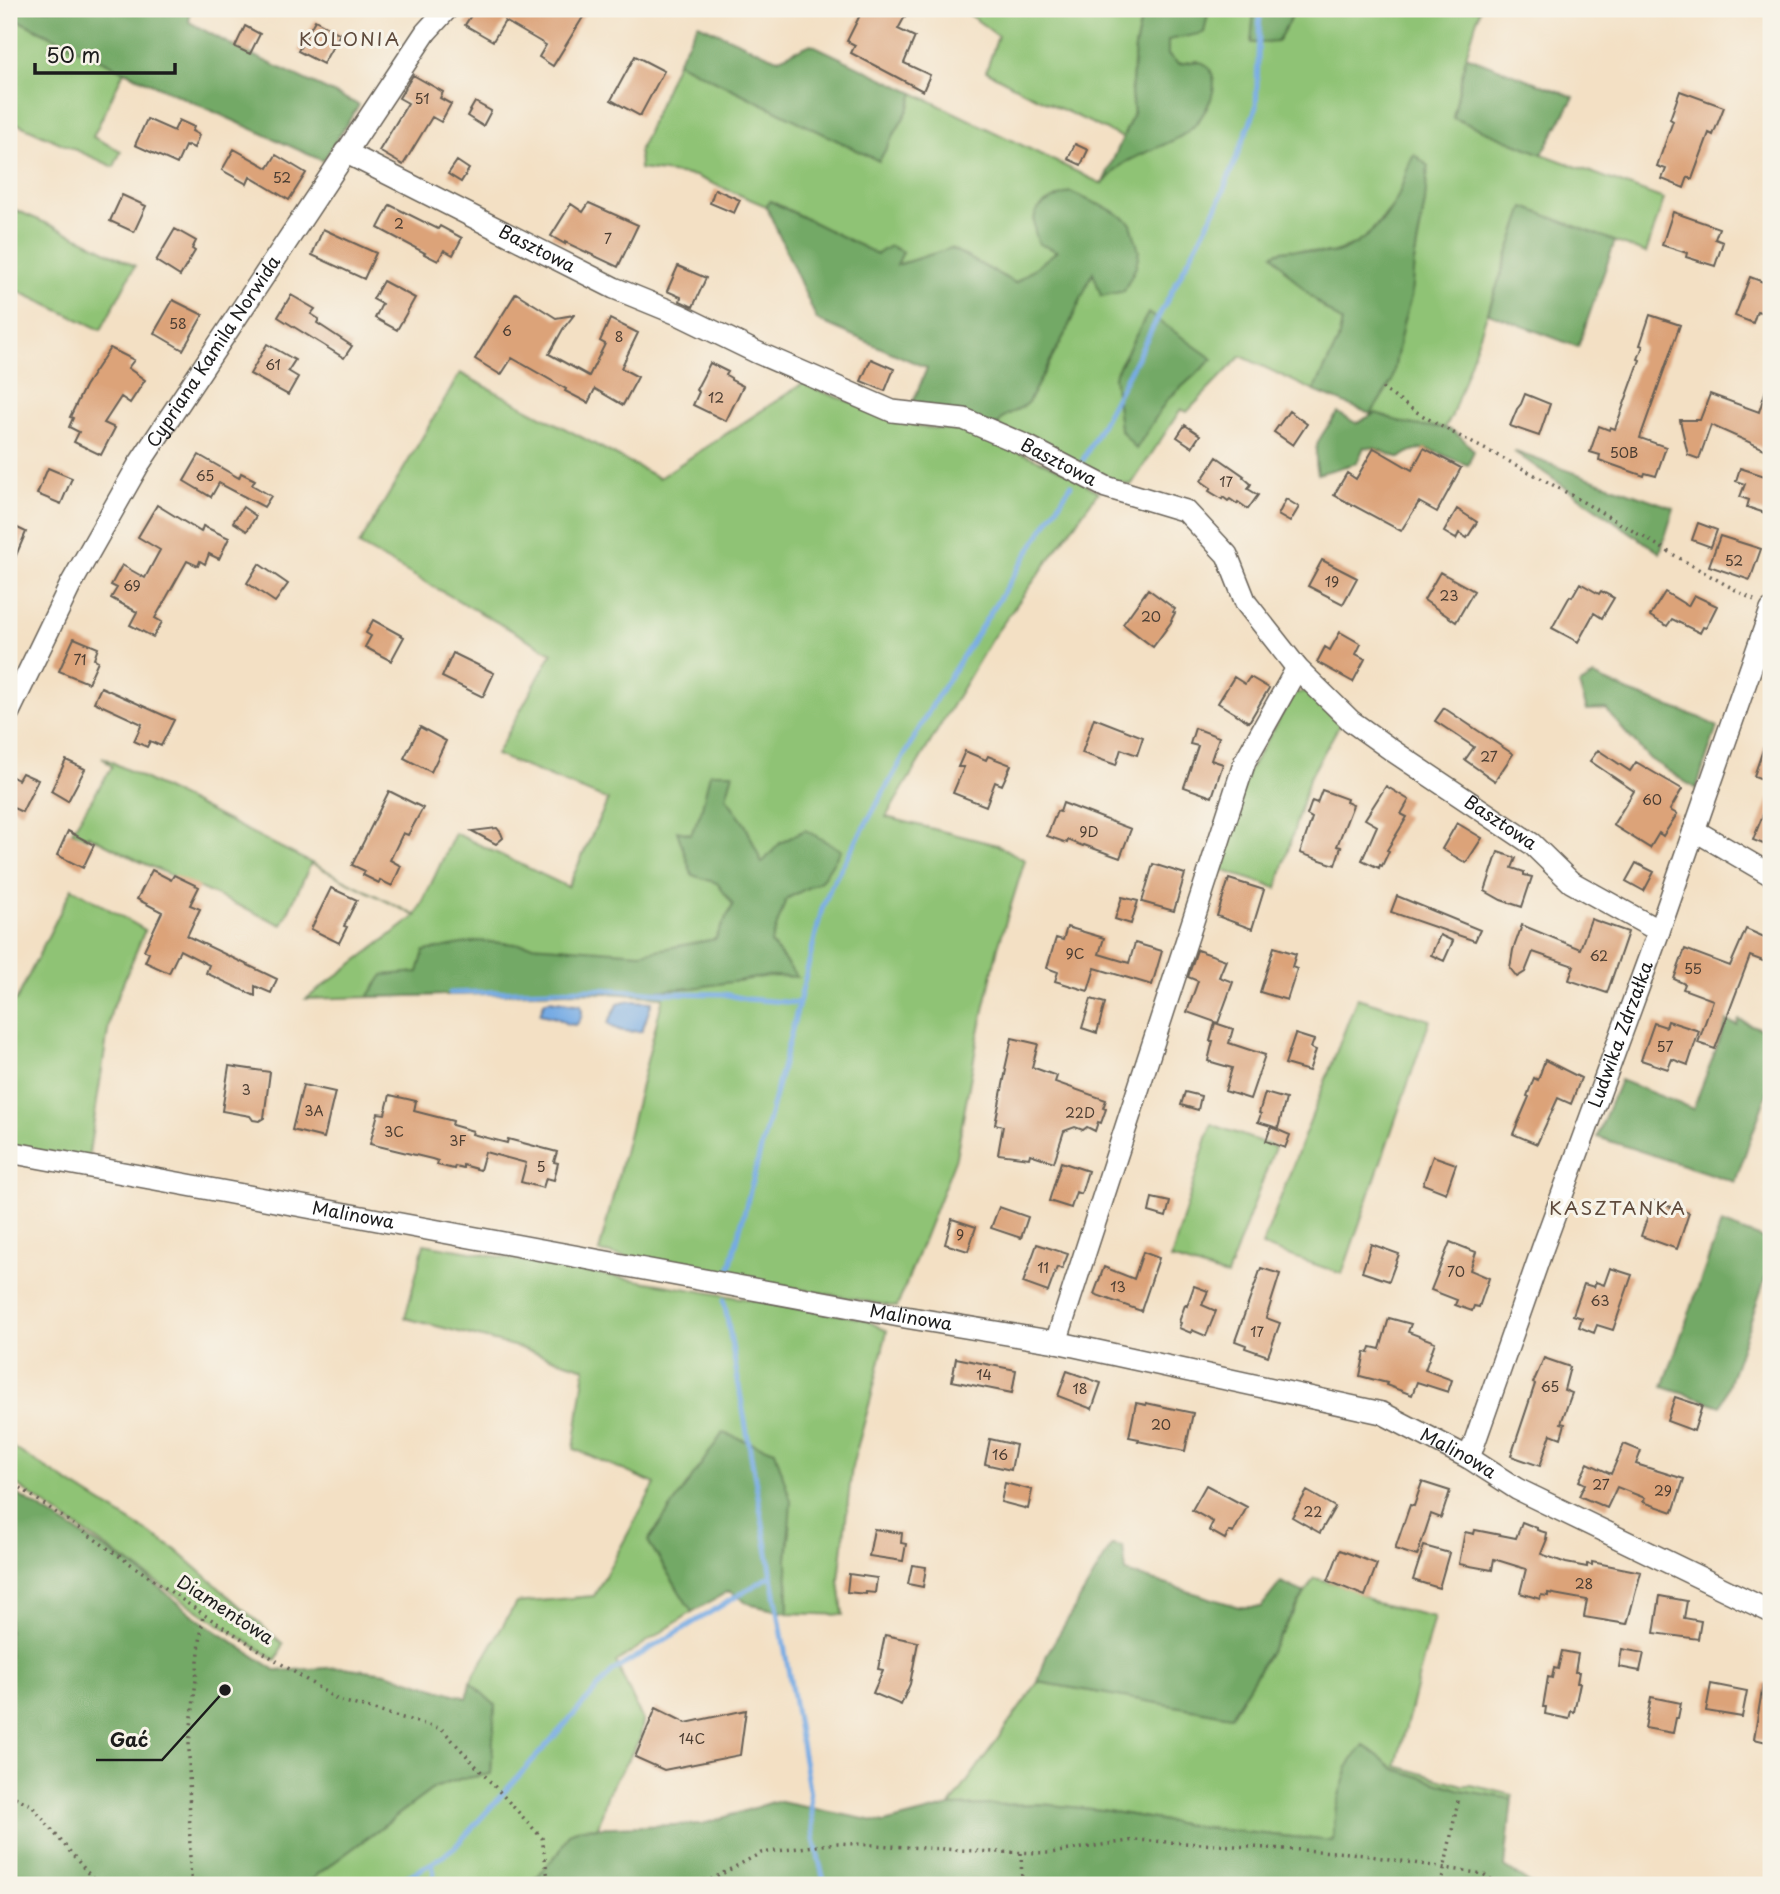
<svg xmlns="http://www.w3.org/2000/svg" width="1780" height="1894" font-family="'Playpen Sans',sans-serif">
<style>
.green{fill:#8fc374;stroke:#567048;stroke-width:2}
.forest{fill:#73a966;stroke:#486241;stroke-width:2}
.water{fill:#76abe4;stroke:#496480;stroke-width:2}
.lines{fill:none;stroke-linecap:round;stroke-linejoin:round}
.stream{stroke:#76abe4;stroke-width:5}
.building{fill:#dca379}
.street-casing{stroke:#676157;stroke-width:24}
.path{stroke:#676157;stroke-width:3.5;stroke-dasharray:2 5;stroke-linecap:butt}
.street{stroke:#fff;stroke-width:21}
.labels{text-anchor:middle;stroke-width:6;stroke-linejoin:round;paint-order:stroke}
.number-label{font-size:14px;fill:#4c3e33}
.street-label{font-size:18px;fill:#1c1c1c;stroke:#f7f3e8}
.neighbourhood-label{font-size:19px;letter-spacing:2px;fill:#5f4b3d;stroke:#f7f3e8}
.leader{fill:none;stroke:#1c1c1c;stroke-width:2.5}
.callout-dot{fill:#1c1c1c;stroke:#f7f3e8;stroke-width:2.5}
.callout-label{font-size:19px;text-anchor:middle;font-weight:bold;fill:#1c1c1c;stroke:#f7f3e8;stroke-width:6;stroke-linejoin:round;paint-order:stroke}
</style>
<rect width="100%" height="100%" fill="#f7f3e8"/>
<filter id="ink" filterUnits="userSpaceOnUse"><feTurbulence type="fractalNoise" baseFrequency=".0143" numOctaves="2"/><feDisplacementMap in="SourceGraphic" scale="14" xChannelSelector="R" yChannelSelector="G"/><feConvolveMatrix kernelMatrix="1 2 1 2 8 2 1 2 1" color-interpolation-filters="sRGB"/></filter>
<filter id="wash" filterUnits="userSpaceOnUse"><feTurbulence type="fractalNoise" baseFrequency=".00686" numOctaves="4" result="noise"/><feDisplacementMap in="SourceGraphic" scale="28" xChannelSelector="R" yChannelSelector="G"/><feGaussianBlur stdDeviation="1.57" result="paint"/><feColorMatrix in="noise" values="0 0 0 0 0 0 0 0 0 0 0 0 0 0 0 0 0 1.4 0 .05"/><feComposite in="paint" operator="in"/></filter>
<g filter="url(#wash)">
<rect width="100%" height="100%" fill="#f3e0c4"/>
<path class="green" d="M962,9H1143L1135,48L1131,94L1134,112L1123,138L1025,92L986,71L998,36Z
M1207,9H1254L1252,43L1277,42L1296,9H1480L1466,56L1453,118L1542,154L1664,199L1646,253L1524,208L1451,418L1441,433L1371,414L1392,381L1425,202L1402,186L1396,202L1369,234L1357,244L1328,254L1308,251L1284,269L1325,309L1342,322L1338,341L1314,391L1241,356L1187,412L1181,409L1131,485L1109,480L997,426L1002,418L1027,404L1066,332L1093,271L1015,283L951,249L896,265L903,252L890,246L877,255L771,201L766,206L695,176L640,169L639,151L677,62L879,161L908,110L914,93L1102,184L1122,164L1148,151L1197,61L1179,64L1168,55V40Z
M9,16L124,71L93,137L121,151L114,167L9,120Z
M9,207L80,238L135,266L101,330L9,287Z
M460,373L659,478L805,382L812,388L921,427L969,431L1069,473L1098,492L991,640L886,817L997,845L1025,860L998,947L978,1037L956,1157L897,1307L599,1252L663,997L582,991L306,999L416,916L311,863L282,925L139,861L88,835L87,838L72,831L112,767L102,757L416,916L455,833L568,887L608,800L496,755L552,653L359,545Z
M1306,691L1341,722L1309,779L1277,888L1215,868L1248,772L1294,694Z
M72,888L145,930L111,1012L88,1159L9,1146V1002L16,1001Z
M1357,998L1430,1020L1342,1274L1262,1246Z
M1211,1124L1275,1147L1227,1276L1171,1259Z
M424,1244L864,1319L887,1331L871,1398L852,1467L839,1580L843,1615L788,1613L787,1559L790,1532L723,1433L648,1541L692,1612L616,1662L643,1721L640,1739L608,1793L598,1827L582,1828L569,1833L559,1852L530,1885H308L317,1875L434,1788L460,1779L491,1774L495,1706L470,1682L516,1603L594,1596L655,1484L574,1449L585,1368L517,1347L405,1318Z
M9,1445L176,1550L283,1644L276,1660L203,1614L9,1480Z
M1314,1578C1333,1582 1358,1589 1372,1602L1434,1617L1396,1766L1462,1785H1471L1513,1795L1512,1799L1461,1790L1395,1769L1364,1745L1336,1806L1333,1841L1205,1828L1102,1810L1041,1804L950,1806L1038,1682L1231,1716Z"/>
<path class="forest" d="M9,9H191L189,22L235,47L359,105L323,161L124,71L9,16Z
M1143,9H1209L1204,33L1168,40V55L1179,64C1190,62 1201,58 1209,68C1216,78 1215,88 1211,99C1192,144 1163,141 1126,162C1117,168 1109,177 1102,185L1134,112L1131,94L1135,48Z
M1254,9H1296L1277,42L1251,43Z
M698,24L777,59L811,44L914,93L908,110L879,161L677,62Z
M1466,56L1574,97L1542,154L1453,118Z
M1414,154L1428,166L1425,202L1414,262L1411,297L1403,324L1392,381L1371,414L1314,391L1338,341L1342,322C1317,303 1292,280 1273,254C1293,245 1305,253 1326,253C1353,254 1385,223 1396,200C1404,185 1405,169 1414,154Z
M1070,192L1109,209L1126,219L1131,224L1139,251L1136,267L1124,291L1101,296L1093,272L1066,332L1027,404L1002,418L997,426L910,409L927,368L817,320L766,206L770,201L877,254L890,246L903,252L897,265L951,248L1015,283L1057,251L1039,244C1025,211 1040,203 1070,192Z
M1524,207L1615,241L1578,347L1488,313Z
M1148,313L1213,359L1167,400L1136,449L1120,429L1114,376Z
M1338,413L1356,423L1376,413C1387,417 1398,422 1409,424C1445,431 1447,419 1474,451L1468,465C1442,457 1424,438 1400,458L1374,448L1364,447L1357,463L1318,474C1311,443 1320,437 1338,413Z
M1513,451L1674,508L1660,553Z
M1594,676L1629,692L1701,718L1717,727L1696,789L1650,759L1625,732L1606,709L1587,710L1579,685Z
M710,773H733L726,797L746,826L762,863L780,843L805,830L841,850L821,881L786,899L771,943L797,977L769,976L693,988L623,993L571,992L368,997L383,975L418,972L424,951L477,941L641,953L715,939L733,905L717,883L692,875L677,831L691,834L701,812Z
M1739,1020L1771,1033V1082L1735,1182L1597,1137L1620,1080L1693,1109L1727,1021L1737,1025Z
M1721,1223L1771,1242V1262L1721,1406L1663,1387Z
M723,1433L775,1451L791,1501L787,1559L788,1613L752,1605L729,1591L692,1612L648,1541Z
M9,1489L134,1567L201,1621L277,1671L343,1667L386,1673L467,1698L470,1682L495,1705L491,1774L460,1779L434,1788L317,1875L308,1885H9Z
M1112,1545L1123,1547L1126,1572L1239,1607H1261L1281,1582L1305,1593L1231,1716L1038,1682L1047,1654Z
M1364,1745L1395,1769L1461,1790L1512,1799L1505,1867L1532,1885H530L559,1852L569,1833L582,1828L703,1824L776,1801L884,1823L950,1806L1041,1804L1102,1810L1205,1828L1333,1841L1336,1806L1349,1764Z"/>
<path class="water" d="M549,1000L581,1005C583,1014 582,1019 576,1025L567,1024L557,1018L540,1014L544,1003Z
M629,1001L652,1002L642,1031C629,1032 618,1033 608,1023L618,1004Z"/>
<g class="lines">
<path class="stream" d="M1083,460L1218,204L1256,108L1260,9
M450,993L587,989L617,990L666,993L724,994L746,999L799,1003
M728,1275L799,1003L822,909L831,886L937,697L1071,485
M724,1300L810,1795L814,1839L825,1885
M392,1885L432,1863L455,1847L613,1671L772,1575
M431,1885L434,1874L432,1863"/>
</g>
<g id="blocks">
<path class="building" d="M475,9H588L553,66L539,57L546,45L505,21L493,41L465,25Z
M863,9H909L898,29L915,37L904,63L930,75L923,91L851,53L855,45L847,41Z
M315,20L340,34L323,64L298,51Z
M245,26L260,34L250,54L235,47Z
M635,56L664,71L640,116L611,100Z
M413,75L443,92L440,98L451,104L441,122L432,117L403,165L379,151L408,103L399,98Z
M1680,91L1724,107L1713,135L1709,133L1692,179L1688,177L1684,188L1662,179L1666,169L1657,166L1673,121L1670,119Z
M475,102L491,111L483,126L467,116Z
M147,119L174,131L179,120L194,127L192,131L199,135L194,148L188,145L187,147L185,146L177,164L135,145Z
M1075,144L1088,150L1081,165L1068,159Z
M234,149L268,168L276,155L306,173L289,200L250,177L247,184L222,170Z
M457,161L469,169L461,182L448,174Z
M715,189L740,200L734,213L710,203Z
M122,195L146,206L134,232L110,221Z
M589,203L638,225L618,267L565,242V244L551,236L571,204L583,212Z
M390,205L438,229L440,226L462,238L453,255L444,250L438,261L424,254L425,253L378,228Z
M1673,212L1719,228L1715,239L1723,242L1715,266L1686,257L1687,253L1662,245Z
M175,229L196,241L192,249L195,251L180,276L156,261Z
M323,229L376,253L364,279L312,255Z
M678,266L706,278L693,307L680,301L681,297L667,291Z
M1750,277L1771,285V315L1757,311L1753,323L1735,316Z
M383,281L415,298L397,330L375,318L382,304L373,299Z
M516,293L556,318L574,315L563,329L549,354L589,376L605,344L600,341L610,319L638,333L621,368L638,377L623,405L595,389L588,403L565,391L566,389L512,358L501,375L475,359Z
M291,295L315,309L311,314L319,319L317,323L352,346L344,358L278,317Z
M173,300L203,315L183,350L154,333Z
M1650,315L1680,325L1640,438L1666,447L1656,476L1645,473L1644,476L1599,460L1600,455L1590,452L1599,426L1609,430L1610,427L1615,429L1640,360L1638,359L1643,346L1640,345Z
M267,344L295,360L288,371L298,377L288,395L250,374Z
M110,348L134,360L128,368L145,380L130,403L121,397L104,423L115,428L101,455L74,442L79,432L69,427L73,418L70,417L85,386Z
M871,359L894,369L885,391L861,381Z
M710,363L728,372L726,375L731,378V380L743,386L726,421L693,405L699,392L696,390Z
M1768,383L1771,384V452L1711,425L1699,459L1688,455L1680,420H1700L1710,394L1759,412Z
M1525,394L1550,404L1539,436L1510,426L1517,409L1521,404Z
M1289,411L1307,424L1293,445L1274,432Z
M1185,425L1200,435L1192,447L1177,437Z
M1374,448L1412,470L1424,448L1461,468L1437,512L1419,502L1401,531L1334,495L1347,473L1356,479Z
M199,455L239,478L241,473L255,480L252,485L271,496L264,507L219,483L211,497L184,481Z
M1217,457L1244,476L1243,477L1251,484L1248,489L1258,495L1248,509L1238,502L1237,504L1230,499L1228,501L1223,497L1222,499L1209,491L1211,488L1201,481Z
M48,468L72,478L61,504L37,494Z
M1740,468L1771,478V515L1747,507L1749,500L1740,497L1745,484L1736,481Z
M1286,499L1299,507L1290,522L1278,515Z
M157,505L201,532L203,526L229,538L219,559L209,554L205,564L200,561L198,566L187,561L155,618L162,622L153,637L130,625L137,612L111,598L117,588L111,585L122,565L145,578L160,550L138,537Z
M243,507L256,516L247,531L233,522Z
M1457,509L1477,522L1467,538L1459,533L1456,539L1444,532Z
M1698,523L1717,530L1711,547L1692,540Z
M9,524L26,532L9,572Z
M1720,536L1761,549L1750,580L1709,566Z
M1322,560L1357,578L1343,604L1308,586Z
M259,564L288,584L275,602L247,583Z
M1440,572L1474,591L1456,622L1424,600Z
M1580,583L1599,594L1601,591L1614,598L1602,618L1594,613L1578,642L1552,628L1570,596L1572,597Z
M1148,589L1175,609L1173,612L1175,613L1171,620L1172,621L1153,647L1123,624Z
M1665,592L1688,606L1694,595L1717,606L1706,628L1703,627L1700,633L1672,619L1667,626L1650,616Z
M373,620L404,637L391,661L365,647L371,636L366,633Z
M1340,632L1361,644L1356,654L1365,659L1353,682L1317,662L1325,647L1330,650Z
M74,638L98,648L94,659L98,661L88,683L59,671Z
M453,653L494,673L483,697L442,677Z
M1234,677L1245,684L1250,677L1269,688L1249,722L1218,703Z
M101,687L174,720L161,746L150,741L147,747L134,741L142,724L94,702Z
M1444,708L1513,754L1495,781L1465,760L1474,747L1435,721Z
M1094,718L1143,737L1137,755L1121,749L1116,765L1082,753Z
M420,727L446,741L431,772L404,758Z
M1195,728L1219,737L1211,760L1223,764L1212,797L1184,787L1198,746L1190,744Z
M1769,732L1771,733V782L1754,776Z
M1598,750L1630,771L1636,762L1682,789L1670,810L1677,814L1663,836L1659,833L1650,848L1613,825L1634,791L1590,761Z
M965,751L986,760L988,756L1011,765L1002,785L995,782L986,806L953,793L964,767H958Z
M66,760L85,769L68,801L51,791Z
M22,773L38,780L22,812L9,806V775L18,780Z
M1386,786L1409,800L1401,814L1407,817L1387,850L1389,851L1382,866L1380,865L1379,868L1362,860L1377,826L1365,819Z
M1322,790L1347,799L1346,802L1353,805L1337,846L1341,847L1335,865L1300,853L1312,818L1307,815L1312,801L1317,803Z
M389,791L423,808L408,835L403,833L390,860L401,866L392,886L380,880L379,883L363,875L365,871L352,865Z
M1770,797H1771V847L1753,840Z
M1063,803L1131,829L1120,858L1084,845L1083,846L1068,840L1067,843L1047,836L1057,811L1060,812Z
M1457,823L1482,838L1466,863L1442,849Z
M497,828L501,833L503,838L496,844L472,831Z
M68,831L94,845L83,868L57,855Z
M1498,852L1516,858L1512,868L1524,872V875L1532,877L1522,907L1501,900L1485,891Z
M1636,863L1654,872L1644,891L1626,881Z
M1153,864L1185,874L1174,911L1142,902Z
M152,870L171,880L174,875L199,887L190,905L200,909L187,936L277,979L271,993L255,986V996L206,973L209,965L180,950L169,973L145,962L149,953L144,950L162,912L137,899Z
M1229,879L1264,890L1252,929L1217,916Z
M331,888L357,900L344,926L347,927L339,943L311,929Z
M1397,896L1480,930L1475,941L1391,912Z
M1122,897L1138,901L1131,924L1115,919Z
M1591,919L1628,932L1607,993L1569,980L1574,966L1533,952L1525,972L1517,977L1513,972L1510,968L1513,950L1522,925L1580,949Z
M1067,927L1104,938L1099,954L1129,963L1135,943L1162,951L1152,985L1095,968L1088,991L1055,981L1058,972L1047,968L1056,938L1063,940Z
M1746,929L1771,940V964L1750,956L1715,1049L1698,1043L1713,1000L1683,989L1685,984L1674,979L1685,949L1730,966Z
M1440,935L1453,941L1444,961L1431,955Z
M1274,947L1296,954L1292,967L1297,969L1287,1000L1260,992Z
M1197,950L1226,960L1219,977L1233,982L1218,1023L1187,1012L1198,981L1188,977Z
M1091,999L1105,1003L1097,1033L1082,1028Z
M1668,1021L1699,1031L1688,1065L1672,1059L1668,1069L1641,1060L1654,1023L1666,1027Z
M1215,1023L1233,1029L1229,1043L1265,1055L1250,1099L1225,1091L1232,1068L1208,1061L1213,1041H1210Z
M1295,1034L1314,1040L1311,1048L1316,1050L1309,1071L1285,1064Z
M1012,1038L1038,1044L1032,1067L1057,1076L1055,1082L1106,1100L1103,1108L1106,1109L1101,1123L1098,1122L1095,1131L1087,1127L1083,1130L1075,1127L1064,1131L1054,1162L1030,1154L1029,1158L998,1154L1003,1126L995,1124L1006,1070L1005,1069Z
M1545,1060L1581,1078L1571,1104L1558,1098L1537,1144L1513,1134L1529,1097L1527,1096L1534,1078L1538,1080Z
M229,1066L270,1072L264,1118L259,1121L253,1120L250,1116L222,1111Z
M303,1085L335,1092L324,1138L292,1130Z
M1185,1092L1201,1096L1198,1110L1181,1105Z
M1265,1093L1286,1099L1278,1128L1258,1122L1261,1114L1259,1113Z
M390,1095L416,1101L414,1111L453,1121L452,1125L473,1131L472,1134L507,1143L508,1139L557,1152L554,1162L558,1163L554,1180L546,1178L543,1188L521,1182L526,1163L485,1152L480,1170L463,1165V1168L455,1166L454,1169L437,1165L438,1161L432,1159L370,1144L378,1113L385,1114Z
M1271,1127L1290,1135L1285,1148L1266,1141Z
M1433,1156L1456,1164L1446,1193L1423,1184Z
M1061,1162L1088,1171L1081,1194L1076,1192L1071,1208L1049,1201Z
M1152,1198L1170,1202L1166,1217L1149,1212Z
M1653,1201L1689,1213L1677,1249L1641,1236Z
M999,1207L1028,1217L1021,1238L991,1228Z
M952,1219L976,1227L968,1251L945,1244Z
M1450,1242L1476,1252L1470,1270L1489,1278L1479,1307L1474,1306L1472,1311L1455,1305L1457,1300L1431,1290Z
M1037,1244L1068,1254L1062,1269L1057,1267L1048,1292L1023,1283Z
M1371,1244L1399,1254L1389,1281L1362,1272Z
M1143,1252L1159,1258L1141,1311L1094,1294L1104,1267L1134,1279Z
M1261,1268L1280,1274L1266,1318L1280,1323L1268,1356L1245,1348L1246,1345L1235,1341Z
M1610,1268L1632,1275L1613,1330L1597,1325L1594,1333L1579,1327L1582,1318L1573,1315L1584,1284L1594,1287L1596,1282L1604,1285Z
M1194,1286L1208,1291L1202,1305L1216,1311L1206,1336L1192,1330L1191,1333L1179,1328L1181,1323L1179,1322L1185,1305L1187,1306Z
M1389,1318L1411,1324L1408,1332L1435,1342L1425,1370L1452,1380L1448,1392L1417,1382L1412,1395L1386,1385L1387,1383L1360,1376L1365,1352L1369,1353L1371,1347L1380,1349Z
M956,1358L1016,1370L1012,1393L952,1381Z
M1544,1358L1570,1367L1564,1390L1572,1393L1561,1423L1565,1424L1561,1438L1551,1434L1540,1466L1511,1456L1535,1384L1533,1383Z
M1067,1371L1101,1383L1092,1409L1058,1396Z
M1675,1397L1702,1406L1694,1431L1667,1421Z
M1136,1403L1146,1405V1403L1193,1413L1185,1451L1138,1441L1139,1439L1129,1437Z
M990,1439L1016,1445L1011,1470L985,1464Z
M1624,1444L1641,1451L1636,1464L1684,1479L1673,1512L1643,1502L1645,1498L1617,1487L1607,1508L1579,1496L1585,1484L1579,1481L1588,1463L1611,1474Z
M1422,1482L1450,1491L1441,1518L1431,1514L1417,1556L1395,1549L1410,1505L1414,1506Z
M1005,1483L1032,1490L1028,1509L1001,1502Z
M1206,1485L1247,1507L1233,1533L1229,1531L1225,1539L1209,1530L1213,1522L1192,1510Z
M1307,1491L1335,1507L1320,1533L1292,1517Z
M1522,1522L1537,1528V1530L1547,1533L1546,1539H1547L1541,1554L1566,1563L1587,1567V1564L1592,1565V1562L1641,1572L1627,1624L1584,1617L1587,1600L1548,1593V1596L1541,1595L1540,1599L1520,1593L1526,1569L1494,1559L1492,1570L1459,1564L1465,1532L1474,1534L1475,1530L1516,1538Z
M874,1529L902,1533L901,1543L906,1544L903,1561L869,1556Z
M1424,1546L1449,1553L1439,1588L1413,1580Z
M1340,1550L1377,1564L1365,1596L1328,1581Z
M912,1565L926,1567L923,1587L908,1584Z
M849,1574L877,1578L875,1593L866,1592V1594L847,1592Z
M1660,1596L1687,1601L1684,1618L1701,1621L1698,1639L1654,1633Z
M885,1635L918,1642L910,1684L901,1705L873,1693L883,1670L878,1669Z
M1622,1649L1644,1653L1640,1671L1619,1667Z
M1562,1651L1578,1654L1575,1672H1579L1577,1683H1580L1574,1712L1571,1711L1569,1719L1545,1714L1546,1707H1543L1548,1677L1552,1678L1554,1668L1558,1669Z
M1711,1684L1747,1691L1742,1717L1706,1711Z
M1763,1684H1771V1743L1754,1739Z
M1651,1697L1681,1703L1678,1718H1676L1673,1733L1645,1728Z
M656,1708L686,1723L746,1710L740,1755L664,1770L635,1757Z"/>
</g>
</g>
<g filter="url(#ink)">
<use href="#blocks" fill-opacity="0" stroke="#676157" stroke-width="2"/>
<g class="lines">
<g class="street-casing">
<g id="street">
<path id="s1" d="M345,152L614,288L680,315L756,352L892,411L964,419L1027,446L1106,487L1186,511L1227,555L1246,603L1297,668L1351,721L1393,751L1532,844L1571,882L1659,931"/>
<path id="s2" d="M9,712L71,584L139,464L426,32L447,9"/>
<path d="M1694,830L1771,875"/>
<path id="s3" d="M9,1152L905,1317L1056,1342L1382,1413L1469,1458L1517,1489L1771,1612"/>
<path d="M1056,1342L1245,761L1297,668"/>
<path id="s4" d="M1469,1458L1543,1247L1659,931L1771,610"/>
</g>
</g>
<path class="path" d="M1382,388C1431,426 1490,450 1544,480C1615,519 1683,562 1754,600
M9,1480L203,1614L338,1700L442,1729L542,1838L549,1885
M9,1794L31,1805L92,1878L104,1885
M1021,1853L1022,1885
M192,1885L190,1867L189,1745L203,1614
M669,1885L712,1879L761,1853L838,1843L994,1852L1050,1853L1135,1840L1351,1853L1483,1874L1500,1885
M1441,1885L1459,1796"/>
<use href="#street" class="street"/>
</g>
</g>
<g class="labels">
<g class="number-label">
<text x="422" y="104">51</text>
<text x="282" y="183">52</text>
<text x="399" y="229">2</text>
<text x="608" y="244">7</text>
<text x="178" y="329">58</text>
<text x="507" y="336">6</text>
<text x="619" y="342">8</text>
<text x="273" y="370">61</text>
<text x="716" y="403">12</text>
<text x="1624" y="458">50B</text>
<text x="205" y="481">65</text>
<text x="1226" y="487">17</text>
<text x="1734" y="566">52</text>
<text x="1332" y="587">19</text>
<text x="132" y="591">69</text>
<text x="1449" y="601">23</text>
<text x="1151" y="622">20</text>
<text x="80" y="665">71</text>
<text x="1489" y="762">27</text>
<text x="1652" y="805">60</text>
<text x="1089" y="837">9D</text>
<text x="1075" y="959">9C</text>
<text x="1599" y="961">62</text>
<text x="1693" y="974">55</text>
<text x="1665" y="1052">57</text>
<text x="246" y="1095">3</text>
<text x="314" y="1116">3A</text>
<text x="1080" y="1118">22D</text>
<text x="394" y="1137">3C</text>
<text x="458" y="1146">3F</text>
<text x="541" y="1172">5</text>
<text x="960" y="1240">9</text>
<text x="1043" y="1273">11</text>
<text x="1456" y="1277">70</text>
<text x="1118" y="1292">13</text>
<text x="1600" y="1306">63</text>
<text x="1257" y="1337">17</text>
<text x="984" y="1380">14</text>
<text x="1550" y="1392">65</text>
<text x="1080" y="1394">18</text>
<text x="1161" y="1430">20</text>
<text x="1000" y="1460">16</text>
<text x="1601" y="1490">27</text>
<text x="1663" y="1496">29</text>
<text x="1313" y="1517">22</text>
<text x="1584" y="1589">28</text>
<text x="692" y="1744">14C</text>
</g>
<g class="street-label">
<text dy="6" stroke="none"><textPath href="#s1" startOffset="215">Basztowa</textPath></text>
<text dy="6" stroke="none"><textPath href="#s2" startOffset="415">Cypriana Kamila Norwida</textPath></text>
<text dy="6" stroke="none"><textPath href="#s1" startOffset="782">Basztowa</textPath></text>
<text dy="6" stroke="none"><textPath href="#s1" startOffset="1370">Basztowa</textPath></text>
<text dy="6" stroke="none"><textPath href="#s4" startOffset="450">Ludwika Zdrzałka</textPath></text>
<text dy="6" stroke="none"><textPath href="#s3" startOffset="350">Malinowa</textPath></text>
<text dy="6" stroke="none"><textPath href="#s3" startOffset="917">Malinowa</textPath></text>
<text dy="6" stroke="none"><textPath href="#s3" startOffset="1484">Malinowa</textPath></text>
<text transform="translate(225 1610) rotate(33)" y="6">Diamentowa</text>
</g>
<g class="neighbourhood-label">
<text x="350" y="46">KOLONIA</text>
<text x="1618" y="1215">KASZTANKA</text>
</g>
</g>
<path class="leader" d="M225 1690L162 1760H96"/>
<circle class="callout-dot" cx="225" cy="1690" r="7"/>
<g class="callout-label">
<text x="129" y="1747">Gać</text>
</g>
<rect width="1780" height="1894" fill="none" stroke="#f7f3e8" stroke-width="35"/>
<path d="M35 63v10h140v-10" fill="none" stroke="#1c1c1c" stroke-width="3.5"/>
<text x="46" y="63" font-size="21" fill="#1c1c1c" stroke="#f7f3e8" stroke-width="5" paint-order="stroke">50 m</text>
</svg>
